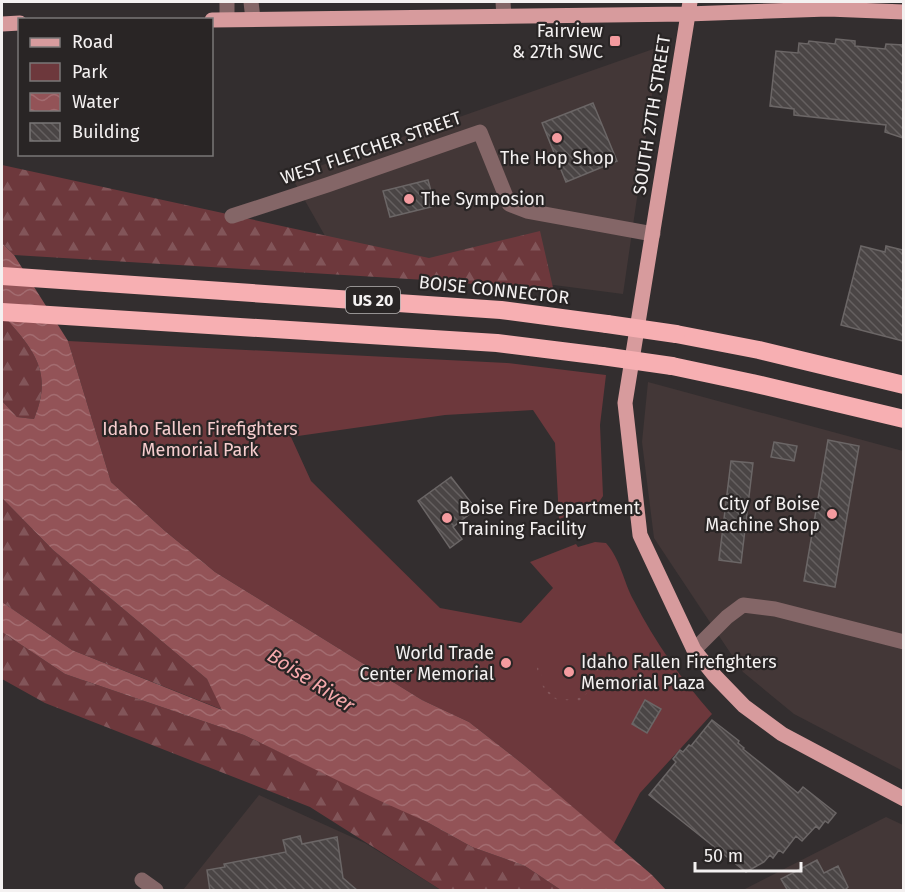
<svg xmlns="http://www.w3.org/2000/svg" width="905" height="892" font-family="'Fira Sans',sans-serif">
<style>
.built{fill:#433737}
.forest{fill:url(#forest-firs)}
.park{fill:#6d383c}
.garden{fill:url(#garden-dots)}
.water{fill:url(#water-waves)}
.building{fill:url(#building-back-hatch);stroke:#6b6666;stroke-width:1.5}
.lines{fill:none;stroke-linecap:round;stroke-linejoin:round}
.minor{stroke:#846667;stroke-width:15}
.major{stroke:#d79b9d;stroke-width:15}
.highway{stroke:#f7afb2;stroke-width:18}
.highway-bridge{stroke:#f7afb2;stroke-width:18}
.poi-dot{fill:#f49b9f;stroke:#292525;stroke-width:2}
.labels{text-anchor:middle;stroke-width:4.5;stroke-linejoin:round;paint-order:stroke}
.shield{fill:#292525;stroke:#b7b4b4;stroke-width:1.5}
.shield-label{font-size:16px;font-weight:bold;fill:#f4f1f1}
.poi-label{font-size:18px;fill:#f4f1f1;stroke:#292525;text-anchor:end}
.street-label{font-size:18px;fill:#f4f1f1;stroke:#292525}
.park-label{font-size:18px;fill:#f6cdce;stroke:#292525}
.water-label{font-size:20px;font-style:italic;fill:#f7a9ac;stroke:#292525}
</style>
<defs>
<pattern id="forest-firs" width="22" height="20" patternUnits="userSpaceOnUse" patternTransform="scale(1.5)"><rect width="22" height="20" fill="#6d383c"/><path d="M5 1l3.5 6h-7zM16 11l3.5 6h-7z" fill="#825559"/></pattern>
<pattern id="garden-dots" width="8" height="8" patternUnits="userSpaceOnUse" patternTransform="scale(1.5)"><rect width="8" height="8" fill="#6d383c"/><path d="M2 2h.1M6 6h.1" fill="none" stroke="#825559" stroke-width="1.8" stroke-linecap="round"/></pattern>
<pattern id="water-waves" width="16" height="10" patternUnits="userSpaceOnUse" patternTransform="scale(1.5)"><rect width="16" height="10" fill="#935357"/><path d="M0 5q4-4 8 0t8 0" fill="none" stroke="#a36c70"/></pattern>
<pattern id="building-back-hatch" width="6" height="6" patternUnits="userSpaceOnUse" patternTransform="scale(1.5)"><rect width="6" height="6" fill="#4a4545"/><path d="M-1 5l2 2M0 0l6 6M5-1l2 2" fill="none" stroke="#656060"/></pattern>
</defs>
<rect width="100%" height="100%" fill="#332e2f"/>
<path class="built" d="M659,47L623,294L337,257L291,176Z
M648,382L903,451V771L794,714L743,672L654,538L642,442Z
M259,795L365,843L441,890H183Z
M886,817L903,825V890H743Z"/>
<path class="forest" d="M2,165L429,258L540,231L554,292L442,281L14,255L2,243Z
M2,314C33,349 54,371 34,419L17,417L2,401Z
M2,498L53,550L207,679L223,710L72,650L2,602Z
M2,632L65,674L244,735L427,822L472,847L525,866L561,890H441L310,807L45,703L2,679Z"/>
<path class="park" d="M68,341L507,363L606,375L600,425L603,496C595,511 574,514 559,519L555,443L533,410L445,415L291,437L311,481L440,608L521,623L553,588L530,562L576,544L578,547L595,542L606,543C621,560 623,581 634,601C655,642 681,679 712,714L640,793L614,843L524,765L469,722L422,700L215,572L165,531L111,482Z"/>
<path class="garden" d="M615,661L616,663L599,668C605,707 545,720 537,669V667H541C538,712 603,709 596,665Z"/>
<path class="water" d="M2,243L14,255L68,341L111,482L165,531L215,572L422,700L469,722L524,765L652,875L666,890H561L525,866L472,847L427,822L376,799L244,735L65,674L2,632V602L72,650L222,710L207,679L53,550L2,498V401L17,417L34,419C54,371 33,349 2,314Z"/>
<path class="building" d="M836,39L855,41V46L885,49L886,44L903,45V138L885,132L886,125L794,115V109L770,106L776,51L798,53L799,43L808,44L809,41L835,44Z
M593,103L617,161L566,182L542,123Z
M428,180L435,206L390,217L383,191Z
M861,246L885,252L886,246L903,250V341L841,325Z
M828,440L859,446L835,587L804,581Z
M774,442L797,446L794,461L771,457Z
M731,461L753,463L741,563L719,560Z
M451,477L476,509L453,527L462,539L450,548L418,501Z
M645,700L661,709L647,733L632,724Z
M712,720L739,741L738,743L744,748L743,749L798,793L803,787L836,813L828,823L825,821L819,829L816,826L802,841L796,836L783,853L779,850L773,858L770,855L764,862L746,872L649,795L676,762L673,759L680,750L683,752L689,745L691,746Z
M300,836L302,844L337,837L343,878L358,891H210L207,870L225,867L224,864L286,852L283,840Z
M817,860L824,873L838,866L848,887L844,891H788L781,879Z"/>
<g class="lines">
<path class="minor" d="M227,2V19
M251,2L253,19
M503,2L504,16
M232,216L327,185L480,132L509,204L527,211L653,234
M694,650L727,617L743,605L775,609L904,642
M142,880L156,890"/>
<path class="major" d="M690,2L625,403L640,535L694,650L715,676L744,706L782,734L904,799
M212,20L687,14L828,9L904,12
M2,24L20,23"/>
<path class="highway" d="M2,276L501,310L607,324
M2,312L497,343L602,356
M676,334L759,350L904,385
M672,366L752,383L904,419"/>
<path class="highway-bridge" d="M607,324L676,334
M602,356L672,366"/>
</g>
<g class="poi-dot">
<rect x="609" y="35" width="12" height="12" rx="3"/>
<circle cx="557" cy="138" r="6"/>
<circle cx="409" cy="199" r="6"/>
<circle cx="832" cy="514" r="6"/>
<circle cx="447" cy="518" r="6"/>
<circle cx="506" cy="663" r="6"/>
<circle cx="569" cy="672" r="6"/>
</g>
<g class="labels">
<rect class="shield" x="346" y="287" width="54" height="26" rx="4.5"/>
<g class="shield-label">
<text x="373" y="306">US 20</text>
</g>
<g class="poi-label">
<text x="603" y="37">Fairview<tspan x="603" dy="21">&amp; 27th SWC</tspan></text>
<text x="557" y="164" text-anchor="middle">The Hop Shop</text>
<text x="421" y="205" text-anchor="start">The Symposion</text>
<text x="820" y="510">City of Boise<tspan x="820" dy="21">Machine Shop</tspan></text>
<text x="459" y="514" text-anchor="start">Boise Fire Department<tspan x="459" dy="21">Training Facility</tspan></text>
<text x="494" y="659">World Trade<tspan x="494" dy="21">Center Memorial</tspan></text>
<text x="581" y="668" text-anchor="start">Idaho Fallen Firefighters<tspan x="581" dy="21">Memorial Plaza</tspan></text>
</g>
<g class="street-label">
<text transform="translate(652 115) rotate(-81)" y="6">SOUTH 27TH STREET</text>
<text transform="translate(371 148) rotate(-19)" y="6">WEST FLETCHER STREET</text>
<text transform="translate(494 290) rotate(6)" y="6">BOISE CONNECTOR</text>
</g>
<g class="park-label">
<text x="200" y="435">Idaho Fallen Firefighters<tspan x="200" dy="21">Memorial Park</tspan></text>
</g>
<g class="water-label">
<text transform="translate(311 680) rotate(33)" y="7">Boise River</text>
</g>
</g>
<rect width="905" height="892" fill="none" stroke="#f4f1f1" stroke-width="6"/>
<rect x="18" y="18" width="195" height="138" fill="#292525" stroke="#7a7777" stroke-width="1.5"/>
<rect x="30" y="38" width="30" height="9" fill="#d79b9d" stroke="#7a7777" stroke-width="1.5"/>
<text x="72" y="48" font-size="18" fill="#f4f1f1">Road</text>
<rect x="30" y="63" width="30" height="18" fill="#6d383c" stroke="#7a7777" stroke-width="1.5"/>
<text x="72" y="78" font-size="18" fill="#f4f1f1">Park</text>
<rect x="30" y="93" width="30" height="18" fill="url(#water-waves)" stroke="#7a7777" stroke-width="1.5"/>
<text x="72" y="108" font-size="18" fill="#f4f1f1">Water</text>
<rect x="30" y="123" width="30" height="18" fill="url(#building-back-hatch)" stroke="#7a7777" stroke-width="1.5"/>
<text x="72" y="138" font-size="18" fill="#f4f1f1">Building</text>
<path d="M695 862v9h106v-9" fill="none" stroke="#f4f1f1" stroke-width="3"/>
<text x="704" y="862" font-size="18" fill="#f4f1f1" stroke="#292525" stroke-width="4.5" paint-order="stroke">50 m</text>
</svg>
